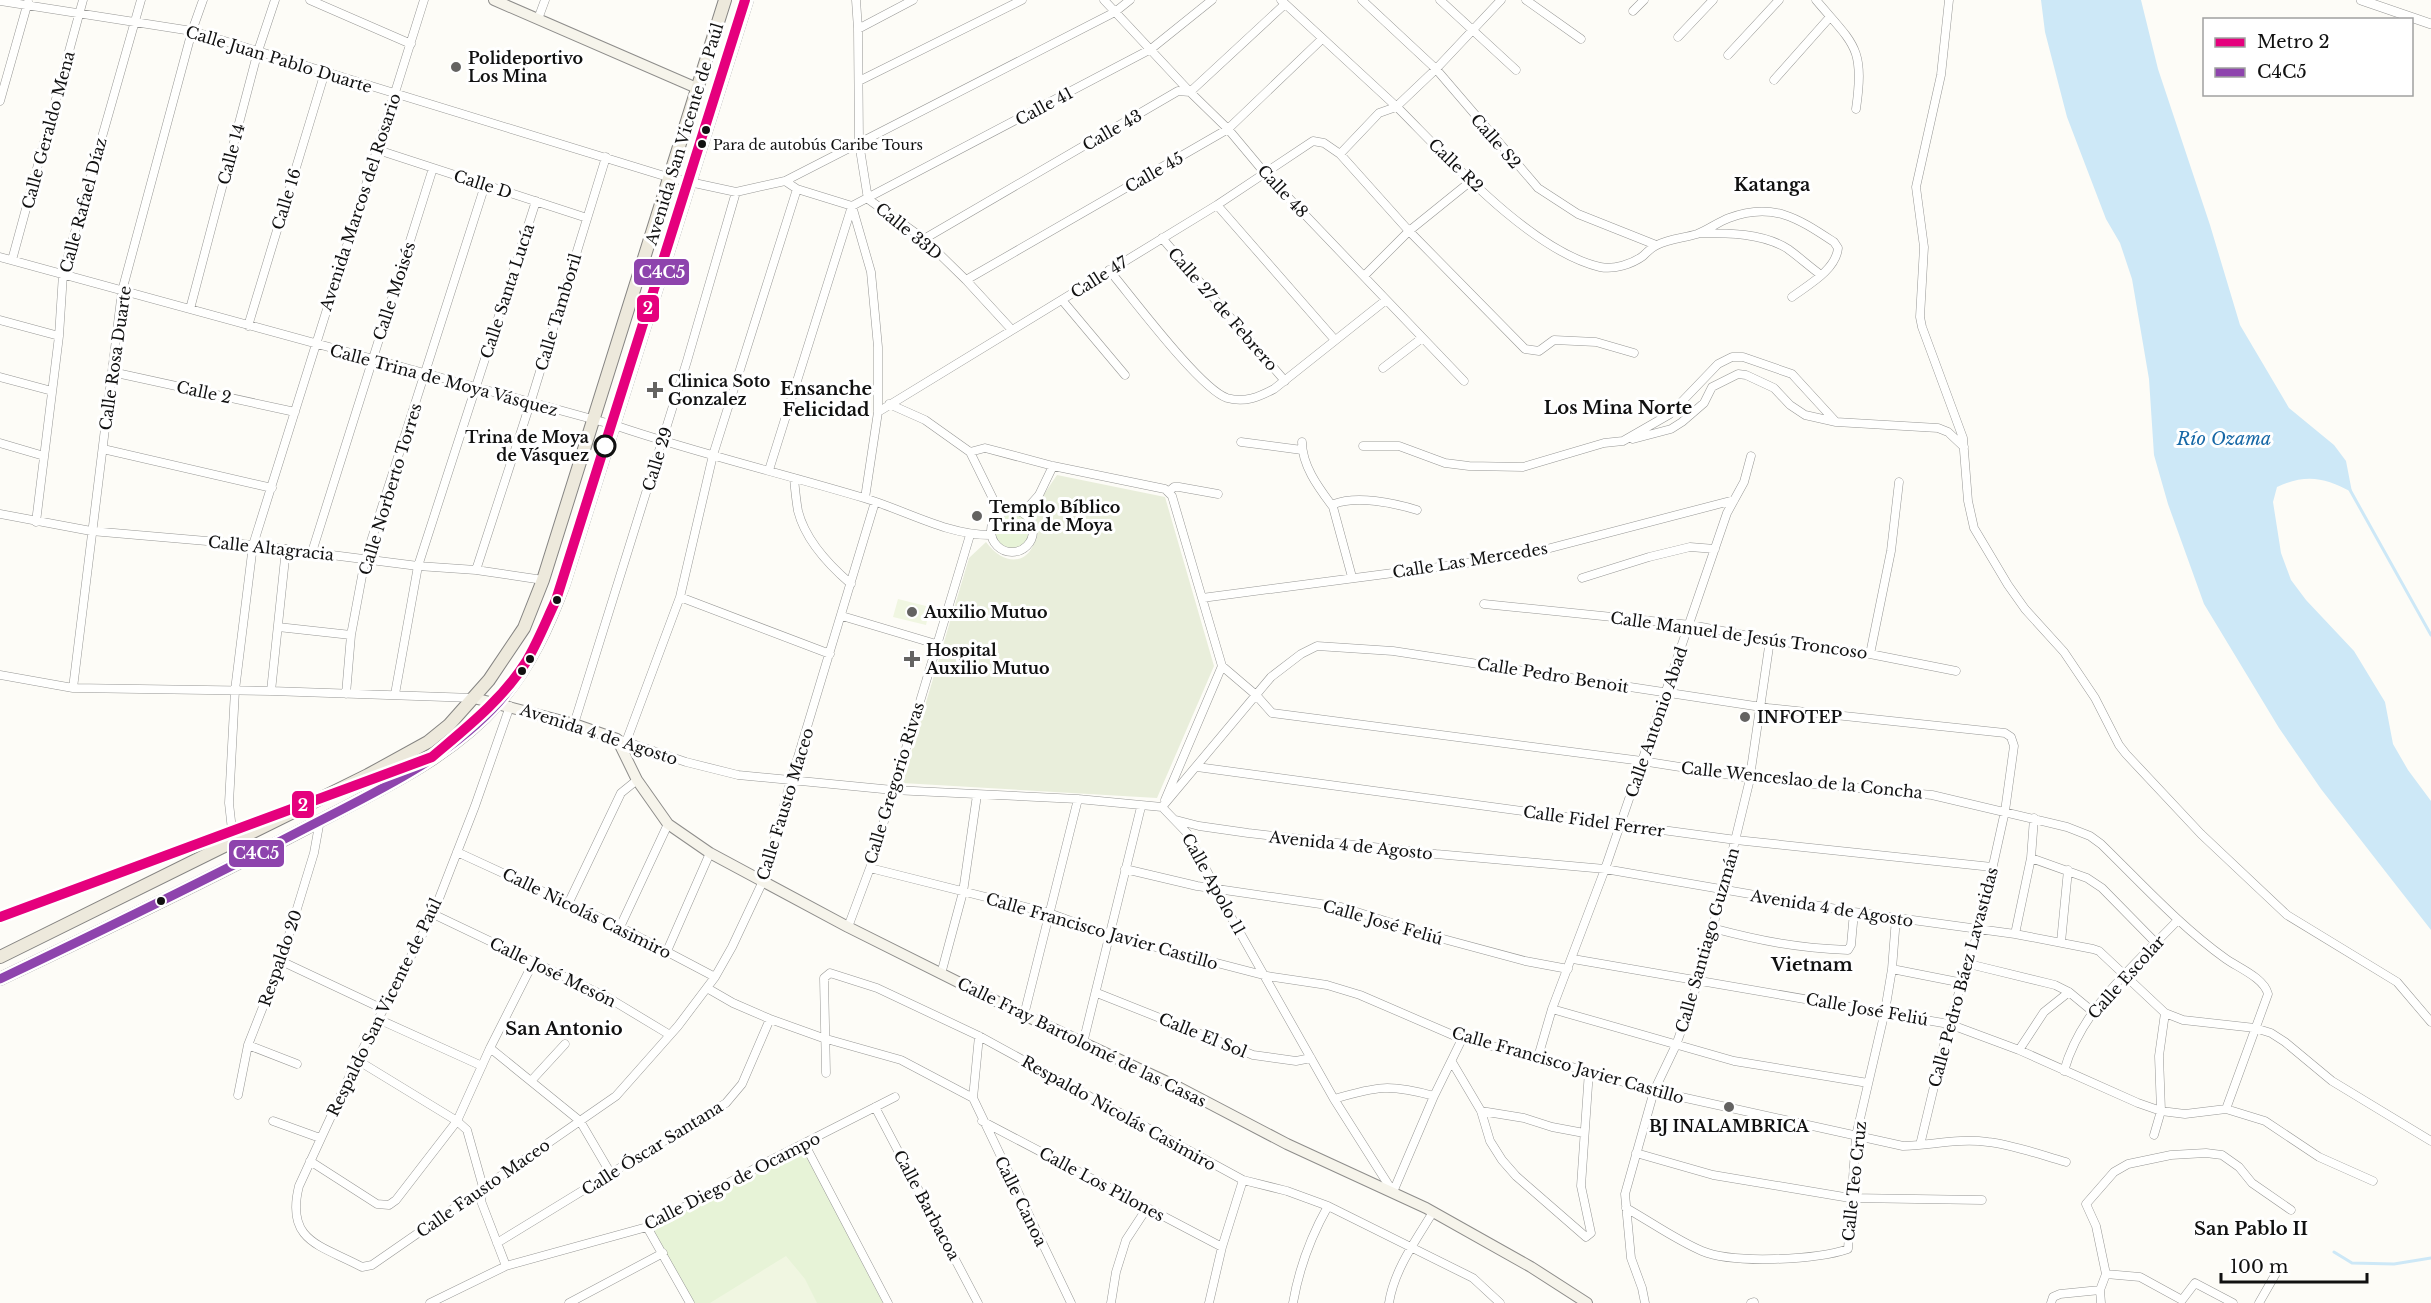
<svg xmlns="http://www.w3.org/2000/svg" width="2431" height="1303" font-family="'Libre Baskerville',serif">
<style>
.green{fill:#e7f3d7}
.cemetery{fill:#e9eedb}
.pitch{fill:#f0f6e1}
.water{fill:#cde8f7}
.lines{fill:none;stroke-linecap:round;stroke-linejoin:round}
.stream{stroke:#cde8f7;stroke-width:3}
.minor-casing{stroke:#979795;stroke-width:9}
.tertiary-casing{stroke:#979795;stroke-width:10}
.secondary-casing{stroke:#8e8d8b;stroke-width:12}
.primary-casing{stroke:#858482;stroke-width:14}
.minor{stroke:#fffffe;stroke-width:8}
.tertiary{stroke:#fffffe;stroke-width:9}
.secondary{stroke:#f6f4eb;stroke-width:10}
.primary{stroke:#ede9dc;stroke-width:12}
.bus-1-casing{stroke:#fff;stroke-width:14}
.bus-1{stroke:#8e44ad;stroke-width:9}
.metro-1-casing{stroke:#fff;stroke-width:15}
.metro-1{stroke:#e5007d;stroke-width:10}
.poi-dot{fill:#646362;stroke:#fff;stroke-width:2}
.bus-dot{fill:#111;stroke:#fff;stroke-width:2}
.stop-dot{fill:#fff;stroke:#111;stroke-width:3}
.labels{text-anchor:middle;stroke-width:6;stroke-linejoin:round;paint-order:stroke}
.bus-label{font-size:14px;fill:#111;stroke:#fff;text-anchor:start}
.poi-label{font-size:16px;font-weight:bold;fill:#111;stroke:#fff;text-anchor:start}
.street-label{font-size:16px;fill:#111;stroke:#fff}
.stop-label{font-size:16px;font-weight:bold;fill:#111;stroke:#fff;text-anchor:end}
.neighbourhood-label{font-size:18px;font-weight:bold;fill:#111;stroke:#fff}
.water-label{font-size:18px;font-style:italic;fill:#1768a6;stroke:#fff}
.line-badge{stroke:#fff;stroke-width:2}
.badge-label{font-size:16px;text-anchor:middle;font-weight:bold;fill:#fff}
</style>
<rect width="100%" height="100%" fill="#fdfcf7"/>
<path class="green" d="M994 531a18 18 0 1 1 36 0a18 18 0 1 1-36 0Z
M803,1149L883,1303H692L652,1229Z"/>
<path class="cemetery" d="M1057,475L1165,497L1214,666L1157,798L902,783L969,558L986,542C1014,579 1047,552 1032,512Z"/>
<path class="pitch" d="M898,599L930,607L926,625L893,617Z
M786,1256L805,1279L817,1303H710Z"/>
<path class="water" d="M2041,0H2141L2158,69L2210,225L2240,325L2289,408L2334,445L2346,461L2352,492C2325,478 2307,473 2277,487L2273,502L2281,553L2291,580L2306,600L2354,651L2385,702L2393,744L2408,770L2431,801V930L2321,789L2279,728L2204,604L2168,504L2154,455L2149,379L2132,279L2120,243L2106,219L2067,117L2045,32Z"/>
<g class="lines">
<path class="stream" d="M2350,490L2431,635
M2334,1252L2352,1263L2394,1264L2431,1258"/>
<g class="minor-casing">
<path id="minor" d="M310,0L411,44
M856,0L858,29L859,143L868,199L924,239L966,280L1012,330
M1104,0L1190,92L1228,129L1264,172L1464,381
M1281,0C1320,36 1359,72 1398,108C1448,158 1531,251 1600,267C1614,270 1632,264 1643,256C1647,252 1652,247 1657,245C1669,239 1684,238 1697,234C1708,230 1718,222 1729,218C1773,201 1799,219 1834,242L1838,248C1836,270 1808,285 1792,297
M1362,0L1436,69L1538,188L1578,214L1656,245
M1440,0L1516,70
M1526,0L1581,39
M1816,0C1854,45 1865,47 1856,109
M1949,0L1941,75L1916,187L1924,247L1920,317L1922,327L1963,438L1968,501L1974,528L2008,585L2025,609L2064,652L2095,698L2119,745L2126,754L2201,834L2287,915L2397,982L2431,1022
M0,1L192,31L671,178L736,192L785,181L1115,12L1130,0
M1633,11L1644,0
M538,19L545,0
M858,29L913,0
M1678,37L1713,0
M1728,55L1779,0
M1774,80L1830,17
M859,81L1022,0
M0,101L28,2
M378,150L587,218
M1340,154L1379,113L1396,107L1436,69L1501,0
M785,181L797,189L852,206L871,272L878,347V412L865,498
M1217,205L1335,340
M1700,233C1728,233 1763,233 1788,249C1799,257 1810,267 1821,275
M1162,238L1285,381
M924,239L1178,91L1190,92L1285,4
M0,257L614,425C696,453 781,473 864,498C905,510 947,535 990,535
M12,260L83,0
M1109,270C1131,296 1200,389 1227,398C1245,403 1259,397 1274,389L1386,300
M1364,276L1409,231L1471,181
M966,280L1228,129L1322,39
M1062,300L1125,375
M190,309L258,51L275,0
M0,320L59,336
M248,326L325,72
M1383,368L1422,338
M112,372L295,412
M0,377L52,391
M889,404L925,420L970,452L1000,513
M878,412L1217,205L1313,141L1324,143L1340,154L1409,231L1525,349L1539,351L1554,340L1596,342L1634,353
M1633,439L1671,429L1682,422L1704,403L1712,387L1738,374L1746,375L1774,388L1790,405L1805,415L1836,422
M1241,442L1302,450
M1302,442C1302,466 1319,488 1333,507
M0,443L44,456
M1363,446H1399L1445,463L1469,466L1523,467L1604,443L1623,441L1670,414L1718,364L1732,357H1743L1792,374L1836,422L1938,428L1948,432L1964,447
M103,449L272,488
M970,452L985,448L1053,466L1165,489L1168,492
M769,470L852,206L1151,49L1212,0
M794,478C795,489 796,500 798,511C805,539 830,566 851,584
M1168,492L1174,487H1179L1218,494
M991 531a21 21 0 1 1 42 0a21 21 0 1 1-42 0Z
M1023,513L1039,495L1053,466
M0,514L91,531L253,545L418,566L476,570L543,580
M36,522L59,336L63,274L141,0
M312,552L433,168
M476,570L530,404L606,157
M1352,577L1333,507L1334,504C1357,495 1394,503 1417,510
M1582,578L1649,557L1690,547L1715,549
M680,597L830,654
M1202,598L1454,565L1539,551L1734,500
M1484,604L1691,625L1770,640L1870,654L1956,671
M842,616L936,644
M278,627L351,635
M1870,654L1891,551L1899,482
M1222,666L1256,695L1272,713L1642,761L1750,778L1932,795L2067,827L2090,836L2101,844C2141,883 2180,926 2226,959C2239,968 2264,978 2268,994L2226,1109
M0,675L73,688L271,691L474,698
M73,688L122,291L192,31L203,0
M271,691L286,549
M346,694L351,635L365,560L485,185
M395,694L418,566L536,201
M510,706L475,806L433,914L357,1060L299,1186C285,1242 321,1245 362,1267L372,1265L616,1096L678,1026L715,977L732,947L763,881L791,780L875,502
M574,724L687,361L736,192
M621,740L686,762L738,775L893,790L1078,799L1162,807
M626,742L680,597L713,455L797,189
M1197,767L1736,840L1992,867
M1165,800L1222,666L1172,496L1168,492
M1162,807L1271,677L1301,654L1317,646L1393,651L1768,708L2005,733L2011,737L2014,746L2005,811L1979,929L1949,1024L1920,1145
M1162,807L1188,834L1226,908L1334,1099L1393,1192
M1176,820L1199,826L1248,833L1436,854L1605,869L1854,912L2015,934L2093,949L2099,951L2165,1013L2183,1020L2255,1028L2271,1033L2285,1042L2332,1081L2431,1141
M457,852L620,927L715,977
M2031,858L2087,878L2102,888L2156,943
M243,861L232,830L229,803L235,690L253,545L424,0
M870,868L1049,913L1109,935L1267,976L1327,985L1360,995L1462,1039L1538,1057L1654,1091L1903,1146C1932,1145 1959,1138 1988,1142C2014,1145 2041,1155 2066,1162
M1125,869L1197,886L1341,907L1436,937L1525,961L1568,969
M569,902L621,793L637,780
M433,914L607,997L670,1035
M620,927L668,824
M848,927L870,868L970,535
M1712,928C1761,941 1797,948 1848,950L1851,945L1854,912
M2015,934L2031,858L2034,818
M2061,942L2068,870
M667,951L710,853
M1573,959L1949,1024L2019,1050L2138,1103L2161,1111L2185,1114L2226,1109L2265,1121L2319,1157L2373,1181
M281,961L383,1009
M1969,964L2055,985L2069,992L2092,1011
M1892,969L1963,983
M941,974L963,892L977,795
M707,988L733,1003L770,1019L823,1038L901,1060L973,1098
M1097,993L1253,1055L1296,1061L1311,1058
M1552,1009L1734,1061L1868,1083
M1024,1015L1078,799
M378,1019L482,1066
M979,1036L973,1098L1071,1303
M1083,1043L1141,807
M248,1045L297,1064
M490,1048L580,1121L611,1174
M2019,1050L2044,1012L2069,992
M1538,1057L1552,1009L1605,869L1727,513L1744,482L1751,456
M357,1060L457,1121L467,1130L483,1187L481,1201L506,1266
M1452,1062L1481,1111L1490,1141L1502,1160L1516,1176L1586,1237L1591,1233L1581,1186L1589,1071
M2064,1071C2081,1009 2135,965 2178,920
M826,1073L824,978L830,973L877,988L979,1036L1243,1180L1287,1191L1328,1206L1473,1278L1500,1303
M531,1081L565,1044
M238,1095L248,1045L281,961L314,853L320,820
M1334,1099C1378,1086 1390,1084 1434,1096
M875,1107L978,1303
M1481,1111L1524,1118L1552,1127L1584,1133
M273,1121L320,1138
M982,1121L1222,1247
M2154,1135L2161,1111L2159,1056L2165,1013
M804,1143L888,1303
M1636,1153L1713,1175L1850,1198L1982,1200
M310,1161L377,1204L389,1205L396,1200L457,1121L490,1048L534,961
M1393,1192L1434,1096L1462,1039
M1626,1208C1651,1222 1676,1240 1702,1251C1733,1264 1816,1260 1848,1249L1856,1136L1885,1011L1892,969L1896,918
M647,1227L690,1303
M497,1243L726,1103L742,1084L770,1019
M2106,1274L2140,1277L2182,1300L2195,1283L2233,1303
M430,1303L506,1266L647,1227L767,1162L895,1097
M569,1303L663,1253
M1111,1303L1116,1272L1126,1240L1147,1208
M1209,1303L1222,1247L1243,1180
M1293,1303C1299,1268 1310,1238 1328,1206
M1389,1303C1394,1270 1416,1240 1433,1212
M1645,1303L1642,1288L1631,1258L1625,1194L1654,1091L1676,1045L1692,1001L1723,890L1749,783L1770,640
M1751,1303L1754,1302
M2051,1303L2053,1297L2060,1294L2100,1290
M2101,1303L2100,1290L2106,1274L2096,1226L2086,1204L2114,1172L2128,1164L2171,1155L2206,1153L2222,1155L2239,1167L2252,1183L2291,1210
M2259,1303L2279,1268"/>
</g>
<g class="tertiary-casing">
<path id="tertiary" d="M2361,0L2431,24"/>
</g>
<g class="secondary-casing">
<path id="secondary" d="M494,0L699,89
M474,698L574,724L617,739L637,780L668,824L710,853L848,927L1024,1015L1180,1088L1287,1144L1426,1208L1531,1267L1587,1303"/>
</g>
<g class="primary-casing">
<path id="primary" d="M0,957L368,775L428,742L449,725L489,680L524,628L543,580L725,0
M0,979C106,929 211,878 314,824C380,789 449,759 499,702C530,666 548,626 564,583L747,0"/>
</g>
<use href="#minor" class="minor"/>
<use href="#tertiary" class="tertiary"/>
<use href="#secondary" class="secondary"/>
<use href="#primary" class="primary"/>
<g class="bus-1-casing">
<path id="bus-1" d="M0,979C101,931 202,882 302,830C371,794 446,761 499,702C529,668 548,625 564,583L747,0"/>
</g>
<use href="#bus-1" class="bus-1"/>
<g class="metro-1-casing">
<path id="metro-1" d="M0,917L432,757C466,728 502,700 526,662C538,642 546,621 556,600L745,0"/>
</g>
<use href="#metro-1" class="metro-1"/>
</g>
<g class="poi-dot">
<circle cx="456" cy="67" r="6"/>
<path d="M652 381h6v6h6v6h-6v6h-6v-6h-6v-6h6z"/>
<circle cx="977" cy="516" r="6"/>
<circle cx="912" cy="612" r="6"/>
<path d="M909 650h6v6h6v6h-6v6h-6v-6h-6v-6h6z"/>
<circle cx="1745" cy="717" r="6"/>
<circle cx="1729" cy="1107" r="6"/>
</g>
<g class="bus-dot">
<circle cx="706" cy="130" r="5"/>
<circle cx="702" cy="144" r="5"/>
<circle cx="557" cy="600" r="5"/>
<circle cx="530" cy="659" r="5"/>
<circle cx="522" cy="671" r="5"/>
<circle cx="161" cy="901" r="5"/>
</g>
<circle class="stop-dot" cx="605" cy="446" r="10"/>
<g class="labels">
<g class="bus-label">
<text x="713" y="150">Para de autobús Caribe Tours</text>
</g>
<g class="poi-label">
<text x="468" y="64">Polideportivo<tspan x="468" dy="18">Los Mina</tspan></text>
<text x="668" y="387">Clinica Soto<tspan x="668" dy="18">Gonzalez</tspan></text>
<text x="989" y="513">Templo Bíblico<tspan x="989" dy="18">Trina de Moya</tspan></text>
<text x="924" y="618">Auxilio Mutuo</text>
<text x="926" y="656">Hospital<tspan x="926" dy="18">Auxilio Mutuo</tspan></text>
<text x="1757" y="723">INFOTEP</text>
<text x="1729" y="1132" text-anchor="middle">BJ INALAMBRICA</text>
</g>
<g class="street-label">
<text transform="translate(279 59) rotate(17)" y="6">Calle Juan Pablo Duarte</text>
<text transform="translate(1044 106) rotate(-28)" y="6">Calle 41</text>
<text transform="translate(48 130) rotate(-75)" y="6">Calle Geraldo Mena</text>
<text transform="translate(1112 130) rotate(-30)" y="6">Calle 43</text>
<text transform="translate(684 134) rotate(-73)" y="6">Avenida San Vicente de Paúl</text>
<text transform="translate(1496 141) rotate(49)" y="6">Calle S2</text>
<text transform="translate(231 154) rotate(-75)" y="6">Calle 14</text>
<text transform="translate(1456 165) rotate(44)" y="6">Calle R2</text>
<text transform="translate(1154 172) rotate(-30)" y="6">Calle 45</text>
<text transform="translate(483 184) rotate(18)" y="6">Calle D</text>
<text transform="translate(1283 191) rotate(47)" y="6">Calle 48</text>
<text transform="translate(286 199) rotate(-73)" y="6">Calle 16</text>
<text transform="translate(360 202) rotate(-72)" y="6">Avenida Marcos del Rosario</text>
<text transform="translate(83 205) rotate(-75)" y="6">Calle Rafael Díaz</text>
<text transform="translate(909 231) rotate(39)" y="6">Calle 33D</text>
<text transform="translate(1099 277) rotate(-32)" y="6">Calle 47</text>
<text transform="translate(394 291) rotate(-72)" y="6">Calle Moisés</text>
<text transform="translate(507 291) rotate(-72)" y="6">Calle Santa Lucía</text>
<text transform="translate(1223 309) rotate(49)" y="6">Calle 27 de Febrero</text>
<text transform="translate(558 312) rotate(-73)" y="6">Calle Tamboril</text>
<text transform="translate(115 358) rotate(-82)" y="6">Calle Rosa Duarte</text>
<text transform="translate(444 380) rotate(15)" y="6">Calle Trina de Moya Vásquez</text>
<text transform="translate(204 392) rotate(12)" y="6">Calle 2</text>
<text transform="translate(657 459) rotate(-73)" y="6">Calle 29</text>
<text transform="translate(390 489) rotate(-73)" y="6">Calle Norberto Torres</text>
<text transform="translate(271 548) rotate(6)" y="6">Calle Altagracia</text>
<text transform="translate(1470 560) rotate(-9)" y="6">Calle Las Mercedes</text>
<text transform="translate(1739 635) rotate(8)" y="6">Calle Manuel de Jesús Troncoso</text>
<text transform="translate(1553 675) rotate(9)" y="6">Calle Pedro Benoit</text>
<text transform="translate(1656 722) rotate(-71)" y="6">Calle Antonio Abad</text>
<text transform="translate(599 734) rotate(18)" y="6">Avenida 4 de Agosto</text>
<text transform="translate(1802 780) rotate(6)" y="6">Calle Wenceslao de la Concha</text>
<text transform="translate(894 783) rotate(-73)" y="6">Calle Gregorio Rivas</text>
<text transform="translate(785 804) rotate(-73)" y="6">Calle Fausto Maceo</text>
<text transform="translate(1594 821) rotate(8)" y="6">Calle Fidel Ferrer</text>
<text transform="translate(1351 845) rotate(6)" y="6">Avenida 4 de Agosto</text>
<text transform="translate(1214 884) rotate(61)" y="6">Calle Apolo 11</text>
<text transform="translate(1832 908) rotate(9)" y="6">Avenida 4 de Agosto</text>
<text transform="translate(587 913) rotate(26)" y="6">Calle Nicolás Casimiro</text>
<text transform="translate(1383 922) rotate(16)" y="6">Calle José Feliú</text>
<text transform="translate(1102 931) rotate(16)" y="6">Calle Francisco Javier Castillo</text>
<text transform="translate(1707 940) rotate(-74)" y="6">Calle Santiago Guzmán</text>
<text transform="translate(280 958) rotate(-71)" y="6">Respaldo 20</text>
<text transform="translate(553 972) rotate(26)" y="6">Calle José Mesón</text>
<text transform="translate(1963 977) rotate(-75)" y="6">Calle Pedro Báez Lavastidas</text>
<text transform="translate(2126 977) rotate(-48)" y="6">Calle Escolar</text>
<text transform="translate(384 1007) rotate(-64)" y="6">Respaldo San Vicente de Paúl</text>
<text transform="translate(1867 1009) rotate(10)" y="6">Calle José Feliú</text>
<text transform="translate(1203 1035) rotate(22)" y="6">Calle El Sol</text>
<text transform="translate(1082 1042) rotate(26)" y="6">Calle Fray Bartolomé de las Casas</text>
<text transform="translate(1568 1065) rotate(16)" y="6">Calle Francisco Javier Castillo</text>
<text transform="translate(1119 1113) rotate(29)" y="6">Respaldo Nicolás Casimiro</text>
<text transform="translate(652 1148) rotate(-32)" y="6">Calle Óscar Santana</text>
<text transform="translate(732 1181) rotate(-27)" y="6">Calle Diego de Ocampo</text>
<text transform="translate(1854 1181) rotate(-84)" y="6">Calle Teo Cruz</text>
<text transform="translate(1102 1184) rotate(28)" y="6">Calle Los Pilones</text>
<text transform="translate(483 1188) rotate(-35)" y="6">Calle Fausto Maceo</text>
<text transform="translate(1021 1201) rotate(64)" y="6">Calle Canoa</text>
<text transform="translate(927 1205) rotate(62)" y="6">Calle Barbacoa</text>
</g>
<g class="stop-label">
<text x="589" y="443">Trina de Moya<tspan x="589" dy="18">de Vásquez</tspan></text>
</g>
<g class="neighbourhood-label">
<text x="1772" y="191">Katanga</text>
<text x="826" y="395">Ensanche<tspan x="826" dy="21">Felicidad</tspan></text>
<text x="1618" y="414">Los Mina Norte</text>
<text x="1812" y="971">Vietnam</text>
<text x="564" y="1035">San Antonio</text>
<text x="2251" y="1235">San Pablo II</text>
</g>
<g class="water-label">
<text x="2224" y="445">Río Ozama</text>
</g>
</g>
<g class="line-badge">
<rect x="633" y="258" width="57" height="28" rx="6" fill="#8e44ad"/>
<rect x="636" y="294" width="24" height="29" rx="6" fill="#e5007d"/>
<rect x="291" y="790" width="24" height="29" rx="6" fill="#e5007d"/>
<rect x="228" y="839" width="57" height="29" rx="6" fill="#8e44ad"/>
</g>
<g class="badge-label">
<text x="662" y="278">C4C5</text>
<text x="648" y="314">2</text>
<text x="303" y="811">2</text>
<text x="256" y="859">C4C5</text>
</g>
<rect x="2203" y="18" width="210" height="78" fill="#ffffff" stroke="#a0a0a0" stroke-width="1.5"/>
<rect x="2215" y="38" width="30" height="9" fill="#e5007d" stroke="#a0a0a0" stroke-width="1.5"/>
<text x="2257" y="48" font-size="18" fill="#111111">Metro 2</text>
<rect x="2215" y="68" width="30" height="9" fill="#8e44ad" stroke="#a0a0a0" stroke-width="1.5"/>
<text x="2257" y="78" font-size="18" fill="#111111">C4C5</text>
<path d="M2221 1273v9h146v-9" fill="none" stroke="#111111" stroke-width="3"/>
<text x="2230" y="1273" font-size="18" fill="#111111" stroke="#ffffff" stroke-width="4.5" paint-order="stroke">100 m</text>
</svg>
